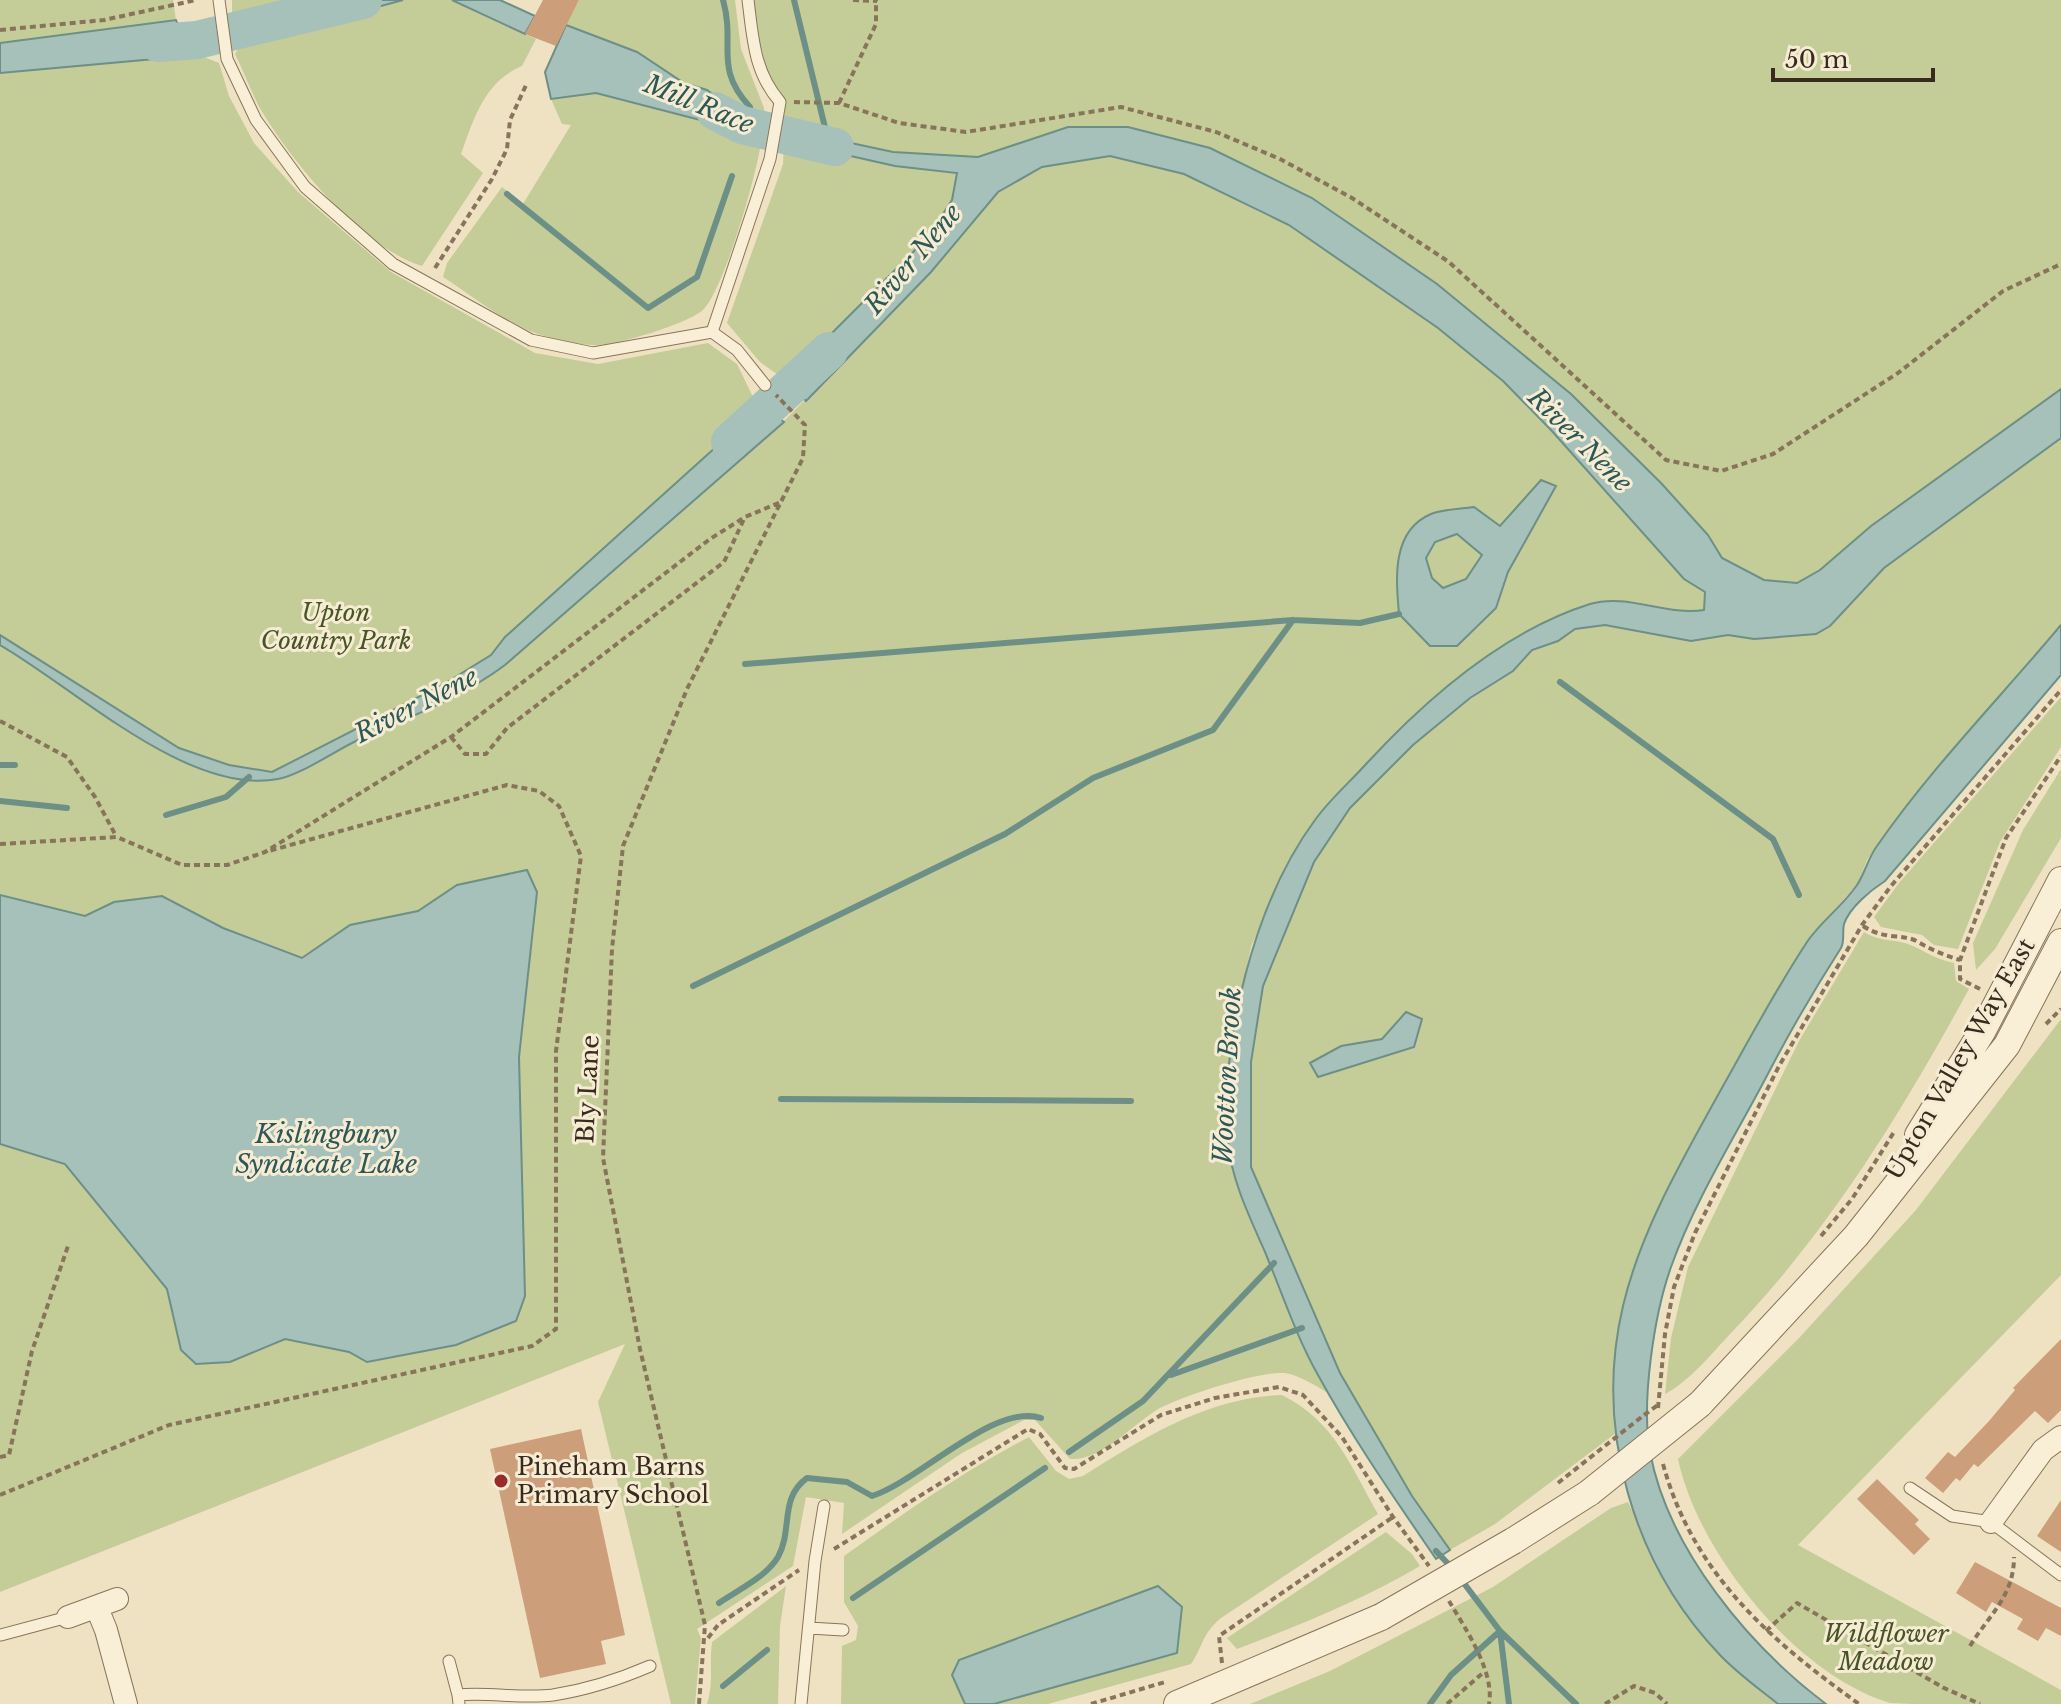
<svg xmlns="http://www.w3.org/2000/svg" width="2061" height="1704" font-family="'Libre Baskerville',serif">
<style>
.green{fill:#c4cc97;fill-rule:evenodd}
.water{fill:#a5c1ba;stroke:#6c8f87;stroke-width:2;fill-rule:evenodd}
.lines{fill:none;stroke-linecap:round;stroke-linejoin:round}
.stream{stroke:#6c8f87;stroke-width:6}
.river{stroke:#a5c1ba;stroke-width:38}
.building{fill:#cc9e79}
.service-casing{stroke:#88745a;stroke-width:13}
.minor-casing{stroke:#88745a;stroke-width:24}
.tertiary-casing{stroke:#88745a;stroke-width:28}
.path{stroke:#88745a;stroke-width:4;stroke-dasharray:6 4;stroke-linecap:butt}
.service{stroke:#f9efd7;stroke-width:11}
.minor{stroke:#f9efd7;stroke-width:22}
.tertiary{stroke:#f9efd7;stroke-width:26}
.tertiary-bridge-casing{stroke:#88745a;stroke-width:28;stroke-linecap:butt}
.path-bridge{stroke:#88745a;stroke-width:4;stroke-dasharray:6 4;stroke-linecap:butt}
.tertiary-bridge{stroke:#f9efd7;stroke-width:26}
.poi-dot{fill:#972c2a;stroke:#f5ecd3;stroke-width:3}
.labels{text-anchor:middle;stroke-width:6;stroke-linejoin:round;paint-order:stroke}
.park-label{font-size:24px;font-style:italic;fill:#475525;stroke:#f5ecd3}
.street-label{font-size:24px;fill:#382b1e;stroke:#f5ecd3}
.poi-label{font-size:24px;fill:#382b1e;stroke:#f5ecd3;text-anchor:start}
.water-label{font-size:26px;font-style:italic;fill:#2d5856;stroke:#f5ecd3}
</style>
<rect width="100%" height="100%" fill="#eee2c3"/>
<path class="green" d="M0,0H173L176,20L0,43Z
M232,0H308L232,18Z
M403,0H452L536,39L522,66C485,81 474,118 461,154L483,173L422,266C361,247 293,163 261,110C251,92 244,72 235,54L241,44Z
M579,0H735L741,49L764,108L765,123L736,111L707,90L685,83L566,25Z
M748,0H2061V410L1800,600L1754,609L1562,413L1288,205L1082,139L980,164L893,161L774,132L780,102L764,84Z
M199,55L219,63L229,96L254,143L298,192L391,272L535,353L598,364L708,343L737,364L754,399L784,421L931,272L998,192L1042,167L1110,156L1184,174L1289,225L1438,328L1503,381L1551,430L1684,579L1705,592L1704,610L1688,612L1631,601L1592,603L1506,645L1460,677L1315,820L1284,872L1251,947L1236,1020L1228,1142L1239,1185L1292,1323L1330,1394C1317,1387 1300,1375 1285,1373C1259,1371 1183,1396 1160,1408C1133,1423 1103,1461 1070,1459L1035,1420H1024L962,1453L842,1534L844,1503L806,1497L793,1566L697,1629L701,1638L695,1704H671L598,1402L625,1344L0,1592V73ZM1556,486L1508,572L1496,608L1399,613L1429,514L1474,507L1500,527Z
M596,93L762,136C759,168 724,290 703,310C687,324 620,344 598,345C575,345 541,337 521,327C494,314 468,293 443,277L447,263L502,187L523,204L571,125L562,124L551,99Z
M784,141L895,166L957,172L952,200L927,238L785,380L760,362L727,323L783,164Z
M2061,438V625L1898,818L1867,860L1858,883L1808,940L1690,1147L1635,1265L1623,1305L1616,1340V1433L1495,1524L1450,1550L1412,1496L1340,1373L1251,1167V1062L1263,986L1314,862L1350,808L1413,745L1471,698L1513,671L1532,650L1558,641L1575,629L1605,625L1691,641L1728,635L1754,639L1816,634L1830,626L1884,568Z
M1457,534L1482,555L1467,579L1443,588L1432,578L1426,558L1435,542Z
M2061,697V747L2000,842L1958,949L1934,945L1922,935L1881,927L1874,917L1899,883Z
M2061,769V838L1995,949L1976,970L1973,943L2023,830Z
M1864,932C1882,943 1896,938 1913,946C1930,954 1933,958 1954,963L1956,981L1969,989C1902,1112 1829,1231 1732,1332C1713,1352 1689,1382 1665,1394L1671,1338L1688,1267L1799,1041Z
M2061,1019V1275L1798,1545L2061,1690V1704C2020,1704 1980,1704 1939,1704C1924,1704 1904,1704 1890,1703C1796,1675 1698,1553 1678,1459L1800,1337L1916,1210Z
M1282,1395C1335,1422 1350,1465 1378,1514L1221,1618C1201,1635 1205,1643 1191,1664L1048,1704H994L1176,1653L952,1675L965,1704H841L842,1646L856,1640L858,1626L844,1602V1556C904,1513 964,1471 1029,1437L1056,1471L1069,1479L1083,1476C1145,1437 1207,1398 1282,1395Z
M1628,1502C1670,1592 1700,1641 1778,1704H1250L1330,1671L1493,1587L1611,1508Z
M1386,1532L1412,1554L1420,1566C1362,1600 1300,1625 1237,1649L1227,1638Z
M786,1586L780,1626L778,1704H707C714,1681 709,1666 712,1642Z"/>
<path class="water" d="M308,0H403L241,44L232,18Z
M452,0H500L535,16L525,34Z
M209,19V50L199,55L0,73V43L176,20L180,30Z
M566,25L637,52L684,83L707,90L736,111L765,123L762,136L596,93L551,99L545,72Z
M1068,127H1128L1210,148L1312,198L1437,284L1571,394L1661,483L1708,535L1722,558L1764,580L1797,583L1820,570L1871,526L2061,389V438L1884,568L1830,626L1816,634L1754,639L1728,635L1691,641L1605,625L1575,629L1558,641L1532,650L1513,671L1470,698L1413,745L1350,808L1314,862L1263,986L1251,1062V1167L1340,1373L1412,1496L1450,1550L1436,1559C1395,1499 1353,1439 1318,1375C1296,1336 1282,1293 1265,1252C1250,1218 1231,1179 1228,1142C1219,1042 1255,901 1315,820C1330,799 1350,782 1367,763C1427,698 1504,631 1590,604C1628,593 1666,616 1704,610L1705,592L1684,579L1551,430L1503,381L1438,328L1289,225L1184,174L1110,156L1042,167L998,192L931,272L806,401L785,380L927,238L952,200L957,173L895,166L784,141L786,129L893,152L978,157Z
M754,399L784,422L505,665C461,698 410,717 360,739C336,750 301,775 278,779C188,796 75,688 0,645V635L179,748L229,765L272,772L444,684L491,655L505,637L727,437L747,416Z
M1541,480L1556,486L1508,572L1496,608L1457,646H1430L1399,614C1396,579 1391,531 1431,514C1443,509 1461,509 1474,507L1500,526ZM1457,534L1482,555L1466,579L1443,588L1432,578L1426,558L1435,542Z
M2061,625V675L1885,881C1871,890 1850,907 1844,924C1842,932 1845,940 1841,948C1816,987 1793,1026 1771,1068C1737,1134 1696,1197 1671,1267C1654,1315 1641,1402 1650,1452C1668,1549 1749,1646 1826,1704H1778C1758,1688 1737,1673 1720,1655C1632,1563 1594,1429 1623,1306C1641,1229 1685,1155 1723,1086C1750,1038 1776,989 1807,942C1821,921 1842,907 1857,885C1865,873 1868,858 1877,846C1931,768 2000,698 2061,625Z
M527,870L537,892L519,1057L525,1296L516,1321L456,1345L367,1362L349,1352L285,1339L230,1362L196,1364L181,1350L167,1289L65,1164L0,1144V895L85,916L114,902L162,896L223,928L302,958L350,925L418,911L457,885Z
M1406,1012L1422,1019L1414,1047L1318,1077L1310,1063L1341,1046L1382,1039Z
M1158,1586L1182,1607L1177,1653L994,1704H965L952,1675L959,1660Z"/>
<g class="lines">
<path class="stream" d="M723,0C736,46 713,67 750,107V124
M794,0L829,144
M507,194L648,308L697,277L732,176
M745,664L1293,620L1360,623L1399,614
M1560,682L1773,839L1799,895
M0,765H15
M0,801L67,808
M166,815L226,797L249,777
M693,986L1005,834L1093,778L1213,730L1293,620
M781,1099L1131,1101
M1171,1375L1302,1328
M1069,1452L1143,1401L1274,1263
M1436,1551L1453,1569
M1460,1578L1500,1631L1576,1704
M853,1598L1045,1468
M719,1603C738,1590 766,1577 778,1557C793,1530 779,1498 807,1478L847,1482L872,1496C919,1481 995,1402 1041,1418
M1500,1631L1509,1704
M723,1686L767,1650
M1430,1704L1451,1675L1500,1631"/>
<path class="river" d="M158,43L197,40L363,0
M715,111L742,125L835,147
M730,442L829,351"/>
</g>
<path class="building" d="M543,0H579L556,46L525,34Z
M2061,1339V1410L2048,1423L2035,1411L1978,1467L1974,1464L1960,1481L1956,1478L1943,1493L1925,1478L1948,1452L1955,1457L1989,1421L2015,1390L2013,1388Z
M581,1429L625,1635L601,1641L606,1664L540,1678L490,1449Z
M1877,1479L1919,1520L1915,1524L1930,1539L1914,1555L1857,1499Z
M2061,1500V1552L2037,1536Z
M1975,1562L2061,1608V1636L2046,1628L2038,1641L2017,1629L2023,1619L1992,1602L1986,1612L1956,1593Z"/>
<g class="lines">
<g class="service-casing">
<path id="service" d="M219,0L227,59L256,120L305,187L393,264L531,340L593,353L712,332
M748,0C753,39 754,72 780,102L770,159L712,332L737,350L765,385
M1910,1488L1952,1516L1991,1522L2061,1575
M809,1628L843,1630
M1,1635L68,1617
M449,1661L458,1695
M459,1704L458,1695C489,1692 522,1699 553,1695C585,1690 620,1679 650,1666
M801,1704L815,1561L824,1506"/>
</g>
<g class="minor-casing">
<path id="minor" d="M1991,1522L2043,1450L2061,1437
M97,1608L106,1630L126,1704
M68,1617L117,1599"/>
</g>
<g class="tertiary-casing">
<path id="tertiary" d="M1918,1135L1982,1032L2061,880
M1700,1404L1856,1236L2007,1045L2061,942
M1513,1541L1589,1493
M1177,1704L1381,1617"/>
</g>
<path class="path" d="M853,0L877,1
M0,30L104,20L196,0
M794,102L839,103L899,123L966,132L1121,107L1216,132L1280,159L1352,198L1449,262L1666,460L1721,471L1773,454L1898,373L2003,291L2061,264
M839,103L876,24V0
M435,268L492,179L507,149L510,120L527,83
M0,721L67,757L95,797L116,836
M451,737L465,754H486L507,728L724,562L744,519
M0,844L117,837L182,865H227L265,852L451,737L710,539L745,517L781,502
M1863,926C1886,941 1904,933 1918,942C1932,950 1944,955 1960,960
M1980,989L1960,979V960L2006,838L2061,756
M2046,1024L2061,1009
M1821,1236L1852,1199L1894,1132
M1658,1408L1665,1334L1674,1287L1695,1233L1779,1066L1862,925L1891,886L2061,690
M0,1457L9,1455L32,1351L68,1246
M1663,1464C1693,1574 1770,1640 1859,1704
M1558,1483L1644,1415
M0,1495L169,1425L532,1346L556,1329V1051L581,856L559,806L539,791L507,785L265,852
M834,1549L1028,1429L1040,1434L1065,1468L1074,1469L1161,1415L1215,1398L1279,1387L1303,1395L1342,1437L1393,1517L1429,1566
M1449,1601C1465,1628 1495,1672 1489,1704
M1766,1631L1797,1603L1944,1688L1980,1704
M708,1638L718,1625L799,1570
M1970,1646C1989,1615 2014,1596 2014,1557
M1222,1663L1219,1636L1393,1517
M699,1704L705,1625L640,1349L603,1158L612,949L623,846L687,689L803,458L805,425L776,395
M1091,1704L1165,1682
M1447,1704L1484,1672
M1605,1704L1634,1686L1655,1693L1667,1704"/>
<use href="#service" class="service"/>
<use href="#minor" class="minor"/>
<use href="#tertiary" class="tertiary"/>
<g class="tertiary-bridge-casing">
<path id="tertiary-bridge" d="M1589,1493L1700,1404
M1381,1617L1513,1541"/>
</g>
<path class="path-bridge" d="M1644,1415L1658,1405"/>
<use href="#tertiary-bridge" class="tertiary-bridge"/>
</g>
<circle class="poi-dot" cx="501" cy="1481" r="8"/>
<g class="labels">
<g class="park-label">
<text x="336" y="621">Upton<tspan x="336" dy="28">Country Park</tspan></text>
<text x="1886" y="1642">Wildflower<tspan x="1886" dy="28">Meadow</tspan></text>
</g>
<g class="street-label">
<text transform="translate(1960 1059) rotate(-60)" y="8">Upton Valley Way East</text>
<text transform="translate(588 1089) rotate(-87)" y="8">Bly Lane</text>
</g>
<g class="poi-label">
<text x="517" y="1475">Pineham Barns<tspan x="517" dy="28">Primary School</tspan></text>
</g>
<g class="water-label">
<text transform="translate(699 104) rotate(22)" y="9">Mill Race</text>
<text transform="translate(913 259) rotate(-50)" y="9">River Nene</text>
<text transform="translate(1580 440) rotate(45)" y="9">River Nene</text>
<text transform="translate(416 705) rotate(-27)" y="9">River Nene</text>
<text transform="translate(1227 1076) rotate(-87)" y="9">Wootton Brook</text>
<text x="326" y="1143">Kislingbury<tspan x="326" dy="30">Syndicate Lake</tspan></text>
</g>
</g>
<path d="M1773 68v12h160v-12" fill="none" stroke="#382b1e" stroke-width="4"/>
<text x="1785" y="68" font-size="24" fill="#382b1e" stroke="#f5ecd3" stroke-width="6" paint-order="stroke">50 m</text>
</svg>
